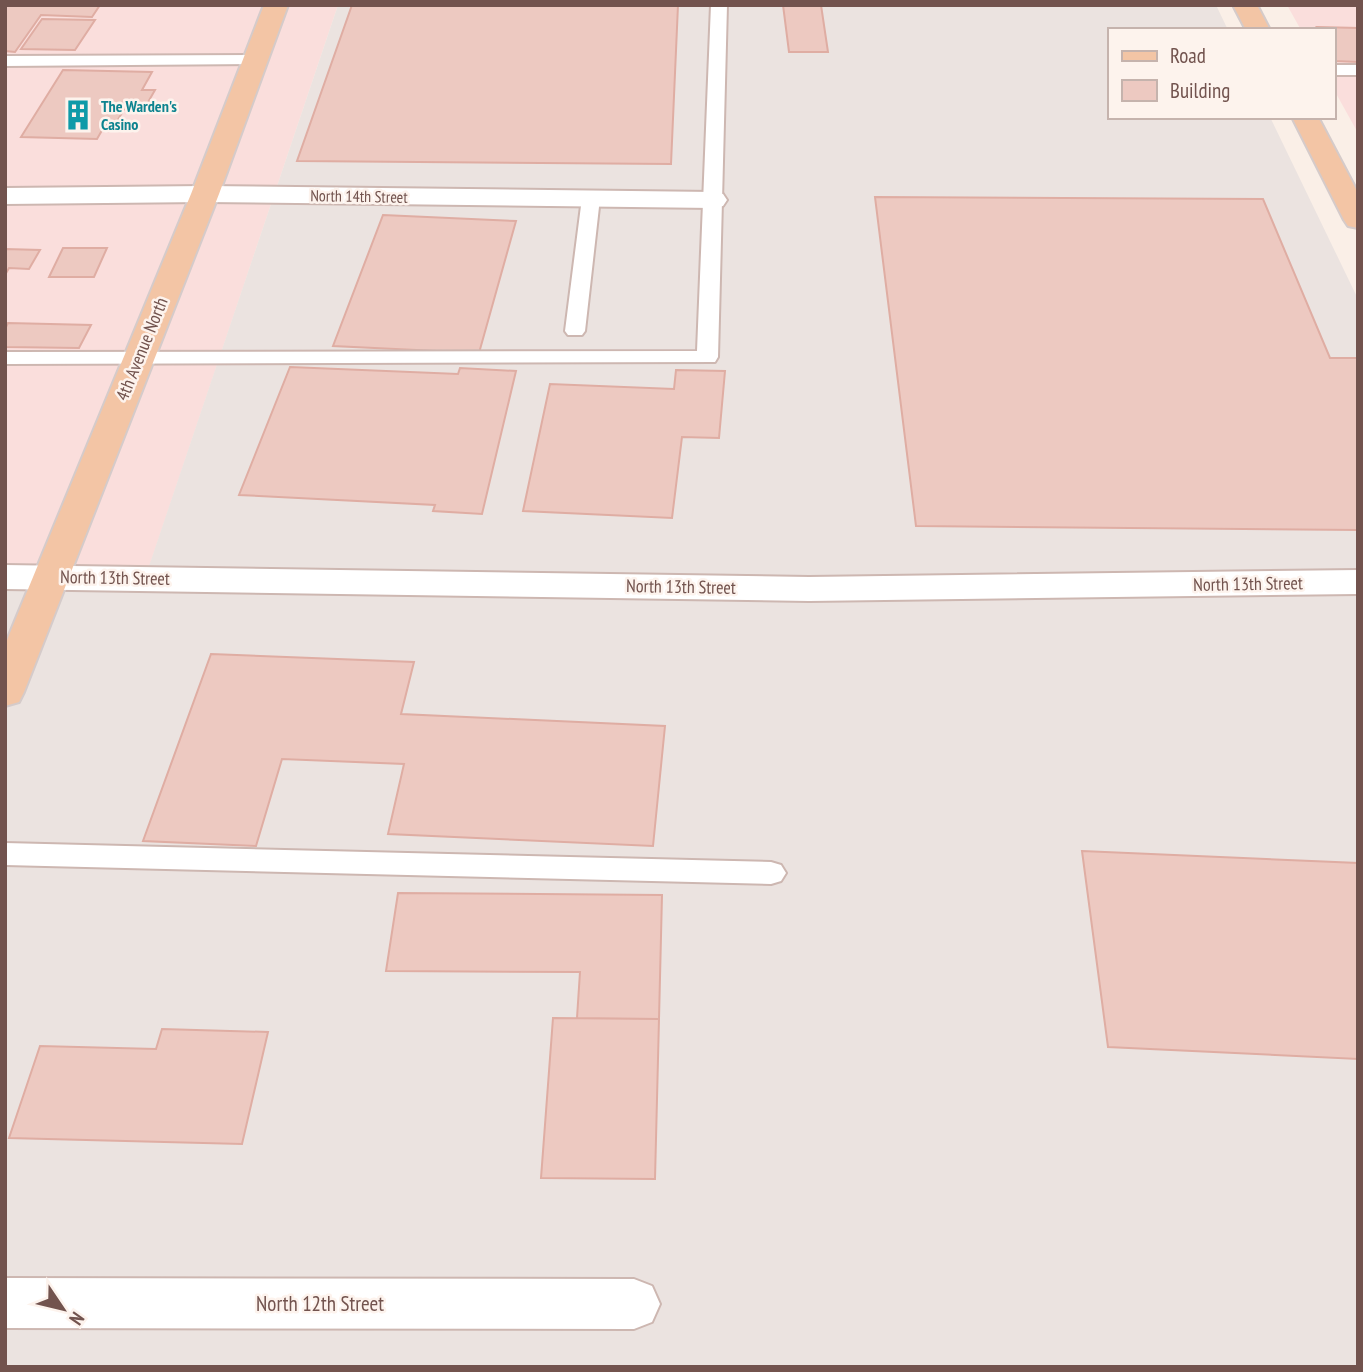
<svg xmlns="http://www.w3.org/2000/svg" width="1363" height="1372" font-family="'PT Sans Narrow',sans-serif">
<style>
.commercial{fill:#fadedc}
.industrial{fill:#ebe3e0}
.building{fill:#edc9c1;stroke:#dfada3;stroke-width:2}
.lines{fill:none;stroke-linecap:round;stroke-linejoin:round}
.service-casing{stroke:#cdb7b1;stroke-width:4}
.minor-casing{stroke:#cdb7b1;stroke-width:4}
.tertiary-casing{stroke:#cdb7b1;stroke-width:4}
.primary-casing{stroke:#d5cbca;stroke-width:4}
.service{fill:#fff;fill-rule:evenodd}
.minor{fill:#fff;fill-rule:evenodd}
.tertiary{fill:#fff;fill-rule:evenodd}
.primary{fill:#f3c5a5;fill-rule:evenodd}
.labels{text-anchor:middle;stroke-width:5;stroke-linejoin:round;paint-order:stroke}
.far-culture-label{font-size:16px;font-weight:bold;fill:#0d838f;stroke:#fdf3ed;text-anchor:start}
.far-street-label{font-size:16px;fill:#72534e;stroke:#fdf3ed}
.street-label{font-size:18px;fill:#72534e;stroke:#fdf3ed}
.near-street-label{font-size:21px;fill:#72534e;stroke:#fdf3ed}
</style>
<rect width="100%" height="100%" fill="#faefe7"/>
<path class="commercial" d="M5,5H338L145,579H5Z
M1287,5H1358V133L1333,88V30H1301Z"/>
<path class="industrial" d="M338,5H1216L1228,30H1109V117H1270L1358,299V1367H5V579L145,578Z"/>
<path class="building" d="M5,5H100L92,17L41,15L15,52L5,51Z
M352,5H678L671,164L297,161Z
M783,5H821L828,52H789Z
M42,19L95,20L75,50L21,49Z
M1317,27L1358,28V62L1335,61L1333,30H1319Z
M63,70L152,72L142,90H155L147,104H127L115,125H105L97,139L21,137Z
M875,197L1263,199L1330,358H1358V530L916,526Z
M383,215L516,221L479,353L333,346Z
M63,248H107L94,277H49Z
M5,249L40,250L29,269L9,268L5,275Z
M8,323L91,325L79,348L5,347V329Z
M290,367L458,374L460,368L516,371L482,514L433,511L435,505L239,495Z
M676,370L725,371L719,438L682,437L672,518L523,511L550,384L674,389Z
M211,654L414,662L401,714L665,726L653,846L388,834L404,764L282,759L256,846L143,841Z
M1082,851L1358,863V1059L1108,1047Z
M398,893L662,895L659,1019L577,1018L580,972L386,971Z
M553,1018L659,1019L655,1179L541,1178Z
M162,1029L268,1032L242,1144L9,1138L40,1046L156,1049Z"/>
<g class="lines">
<g class="service-casing">
<path id="service" d="M711,5H727L718,357L715,362L5,364V352L697,351Z
M255,55L263,60L261,64L5,66V56Z
M1333,65H1358V75H1333Z
M591,192L600,198L585,331L582,335H568L565,331L582,198Z
M5,843L771,862L781,865L786,873L781,881L771,884L5,865Z"/>
</g>
<g class="minor-casing">
<path id="minor" d="M205,186L713,192L723,194L727,200L723,206L713,208L205,202L5,204V188Z
M5,1278L634,1279L652,1286L660,1304L652,1322L634,1329L5,1328Z"/>
</g>
<g class="tertiary-casing">
<path id="tertiary" d="M5,565L809,577L1358,570V594L809,601L5,589Z"/>
</g>
<g class="primary-casing">
<path id="primary" d="M264,5H288L219,194L24,692L19,702L5,706V645L191,194Z
M1233,5H1257L1270,30H1246Z
M1292,117H1318L1358,193V228L1348,226L1344,220Z"/>
</g>
<use href="#service" class="service"/>
<use href="#minor" class="minor"/>
<use href="#tertiary" class="tertiary"/>
<use href="#primary" class="primary"/>
</g>
<defs>
<g id="building-bare" transform="scale(2.415)"><path d="M-4-6H4V6H1V3H-1V6H-4ZM-2.5-4.3h1.7v1.8h-1.7ZM.8-4.3h1.7v1.8H.8ZM-2.5-1h1.7V.8h-1.7ZM.8-1h1.7V.8H.8Z" fill="#0f9aa8" stroke="#fdf3ed" stroke-width="2.5" paint-order="stroke"/></g>
</defs>
<g fill-rule="evenodd">
<use href="#building-bare" x="78" y="115"/>
</g>
<g class="labels">
<g class="far-culture-label">
<text x="101" y="112">The Warden's<tspan x="101" dy="18">Casino</tspan></text>
</g>
<g class="far-street-label">
<text transform="translate(359 196) rotate(1)" y="6">North 14th Street</text>
</g>
<g class="street-label">
<text transform="translate(142 349) rotate(-68)" y="6">4th Avenue North</text>
<text transform="translate(115 578) rotate(1)" y="6">North 13th Street</text>
<text transform="translate(1248 584) rotate(-1)" y="6">North 13th Street</text>
<text transform="translate(681 587) rotate(1)" y="6">North 13th Street</text>
</g>
<g class="near-street-label">
<text x="320" y="1311">North 12th Street</text>
</g>
</g>
<rect width="1363" height="1372" fill="none" stroke="#72534e" stroke-width="14"/>
<rect x="1108" y="28" width="228" height="91" fill="#fdf3ed" stroke="#c5b3ad" stroke-width="2"/>
<rect x="1122" y="51" width="35" height="10" fill="#f3c5a5" stroke="#c5b3ad" stroke-width="2"/>
<text x="1170" y="63" font-size="21" fill="#72534e">Road</text>
<rect x="1122" y="80" width="35" height="21" fill="#edc9c1" stroke="#c5b3ad" stroke-width="2"/>
<text x="1170" y="98" font-size="21" fill="#72534e">Building</text>
<g transform="translate(63 1309) rotate(125)" stroke="#fdf3ed" stroke-width="5" paint-order="stroke">
<path d="M0-5L12 26L0 18L-12 26Z" fill="#72534e"/>
<text y="-10" font-size="19" font-weight="bold" text-anchor="middle" fill="#72534e">N</text>
</g>
</svg>
